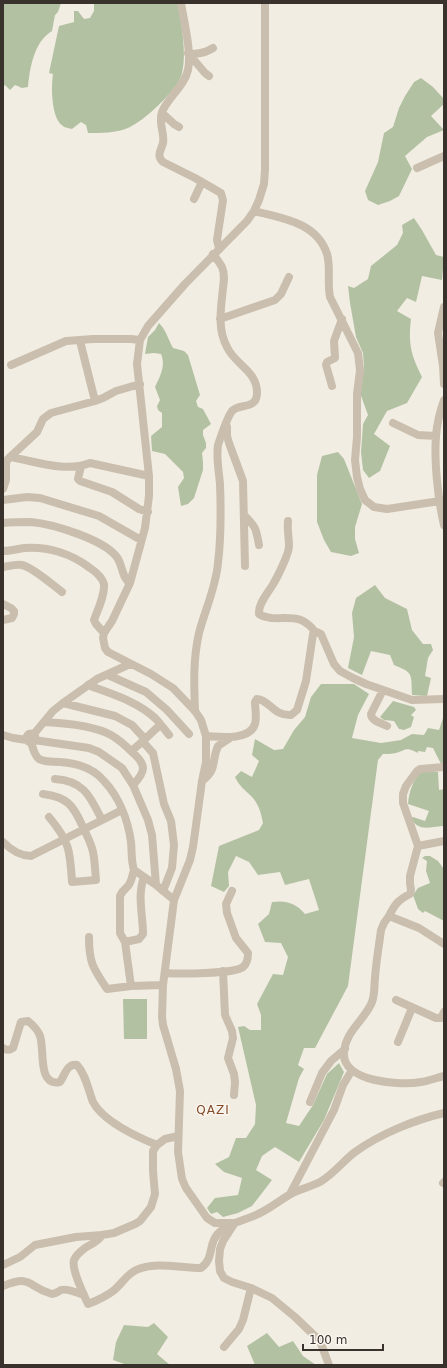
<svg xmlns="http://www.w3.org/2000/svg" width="447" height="1368" font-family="'DejaVu Sans',sans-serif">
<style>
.green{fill:#b3c1a3}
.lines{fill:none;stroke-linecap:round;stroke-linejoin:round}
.minor{stroke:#cabfae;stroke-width:8}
.labels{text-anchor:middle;stroke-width:3;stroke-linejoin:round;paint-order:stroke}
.neighbourhood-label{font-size:12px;letter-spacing:1px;fill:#834c2a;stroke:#faf6ef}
</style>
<rect width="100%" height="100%" fill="#f2ede2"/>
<path class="green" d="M3,3H61L58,12L55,15L52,31C34,42 30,67 28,87L22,88L15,85L10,90L5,85L3,87Z
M94,3H178C181,24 187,52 182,73C179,89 143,122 128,128C115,133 102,133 88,133L86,125L81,122L72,129C70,128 65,128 63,126C51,119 51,86 53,74L49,73L59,26L74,22V11H78L84,19L90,18L94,11Z
M421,78L433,87L444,99V104L431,116L444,130L427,137L405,156L412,169L399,196L390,201L378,205L368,200L365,191L378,162L384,133L393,127L399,108L405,96L414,82Z
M414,218L422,230L436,255L444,257L442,280L422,276L416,302L407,298L397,311L411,319C408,344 411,355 422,377L407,403L387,411L374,434L390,446L380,471L369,478L363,470L361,452L363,424L368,415L360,393L364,366L363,353L356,337L350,303L348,286L354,288L368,279L371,266L397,245L403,233L402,225Z
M159,323C166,330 168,339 173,348L184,351L188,355L200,395L196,401L198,407L203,409L211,424L203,430V435L206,443V448L202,453L203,462V470L194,498L188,504L181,506L178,487L184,478L183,472L165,454L152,451L151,436L162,427V413L158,410L157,406L160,400L155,387C160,376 166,366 161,354L154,353L145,354L148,337L155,330Z
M338,452L344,459L362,504L355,527V539L359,553L351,556L331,552L324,540L317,522V475L322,456Z
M375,585L385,598L407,609L412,630L423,644H431L433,650L428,658L425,676L431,678L427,696L412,695C411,674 414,673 394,665L390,655L371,651L362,675L348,668L354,637L352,613L356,598Z
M321,684H354L369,694L358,715L352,738L381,743L401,740L412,734L424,735L428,728L439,730L443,718H444V763L441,764L433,748L427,747L425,752L418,751V753C406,747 408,749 396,753C392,754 387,754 383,754L378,760L348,986L315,1048H304L298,1065L304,1069L299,1078L286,1123L299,1126L313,1105L327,1074L339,1063L344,1072L324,1120L299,1162L275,1147L262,1156L256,1170L272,1180L252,1206L238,1213L223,1217L217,1212L211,1214L207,1208L215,1198L238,1195L242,1178L224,1172L215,1164L229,1157L236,1138H246L255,1124L256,1105L238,1027L244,1026L250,1030H261V1015L257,1004L273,974L283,975L288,957L281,943L265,942L258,924L269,914L272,902C286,900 296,903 305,914L319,910L309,879L285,885L280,872L258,875L249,862L236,856L228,872L229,886L224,892L211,886L219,846L259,830L263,823C261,813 259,804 251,796C244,789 240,787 235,777L241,771L252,777L259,761L252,755L255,739L274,750L283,749L294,730L305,717L311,697Z
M393,701L414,707L416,710L411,715L414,717L411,727L404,730L399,729L394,721L384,720L380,717Z
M421,771L438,772L439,790L444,789V825L443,826C428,827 420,832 410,818L413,817L425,821L429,811L408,804C409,791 413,781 421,771Z
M425,856H430L438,861L444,869V921L425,911L423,913L418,909L413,895L418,888L430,883L426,871L427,861L422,858Z
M123,999H147V1039H124Z
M154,1323L168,1337L157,1354L170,1365H127L113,1360L116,1342L124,1325L148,1327Z
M267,1333L279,1347L293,1341L303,1356L316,1365H255L247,1346Z"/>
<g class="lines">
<path class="minor" d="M181,3C184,22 192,53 188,70C184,87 168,97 162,112C158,124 165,133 163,143C161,151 156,155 163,162L195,178L221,193L223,200L217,240L219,248
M188,53L205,73L209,76
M188,53C198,55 205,53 213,48
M162,113L174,124L179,127
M417,168L444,156
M194,199L202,182
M254,211C281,218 317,222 327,254C331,267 327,283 330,297L358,353L360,370L357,394V437L355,460L357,477L360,489L365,500L374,507L387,509L440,501
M444,307L438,333L443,366L444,384
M220,319L275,300L281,294L289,277
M80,341L95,401
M11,365L66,341L93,339H131L140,340
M332,386L326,365L327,362L335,358L334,341L342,319
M444,400C440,411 437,423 436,436C434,461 438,500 444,525
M393,423L418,435L436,436
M227,427V436L229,443L243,481L245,566
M10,457C35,461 65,473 90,463L149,476
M81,466L78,479L80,481L112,492L139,509L148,512
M3,489L6,480V463L8,459L37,432L43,419L51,413L95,401L103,398L116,391L140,384
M3,500L27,497L40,498L99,516L141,540
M244,515C256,527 256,528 259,545
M288,521C287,531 289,536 289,546C289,554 277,578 272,586C267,594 258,604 259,614C263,617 267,617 271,618C292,619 302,614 316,633
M3,523C12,522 22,522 31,522C53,524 102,539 116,556C123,564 121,577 130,583
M3,551C10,551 17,549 24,548C48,546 72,554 90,568C96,572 102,577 104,584C105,595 98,609 94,620L96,624L104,633
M3,567C9,566 16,564 22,565C32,567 53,585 62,592
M3,604L11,608L14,611V614L12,618L3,620
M108,675L146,692L167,710L189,734
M88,685C111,694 137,701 155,718C160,723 165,730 169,735
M383,690L371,714C371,721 381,723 387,726
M63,703L115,716L132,725L145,739
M195,711C194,684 193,659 199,633C205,610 216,587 218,563C221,538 221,509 220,484C219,472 216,457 218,445C220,439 228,416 232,411C239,403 256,410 257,394C258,371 235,365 227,347C217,329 221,308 223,288C224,281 225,274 222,267C220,263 216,258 213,254
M44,722C64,723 93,725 111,735C118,739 126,746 132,752C147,765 146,771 133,785
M26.5 738a4.5 4.5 0 1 1 9 0a4.5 4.5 0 1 1-9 0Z
M3,735L13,738L27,740
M33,735L53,711L63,703L97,679L130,664
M206,736C219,737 250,741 255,724C257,717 255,709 255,702L257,699C270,700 273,716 291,715L297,710L306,681L313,634L317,632L321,634L334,664L340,671L353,678L366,684L412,700L444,699
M34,740L89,748L99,752L122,768L133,785L148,820L152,835L156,885
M31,742C33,748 34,755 39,759C44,762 54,762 60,762C77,763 93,768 104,781C119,797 128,820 131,842C132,852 131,861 134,870L156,885L174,900
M143,742L153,753L164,804L171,821L174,845L172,868L163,891
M131,751C142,743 150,734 160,725
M444,767L420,769L417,771L406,786L403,794V803L418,846L410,876V883L411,890L410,894C398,900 395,904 389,916L419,928L444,944
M55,779C84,781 90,796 102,820
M202,781C218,769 211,761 218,746L230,738
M43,794C67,797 73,805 82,825C86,834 91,842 93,852C95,861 95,871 96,880L72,882C70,851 70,842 49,817
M3,842C10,849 20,856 31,856L122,810
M418,846L444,841
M389,916L384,923L381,930C379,946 376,962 375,978C374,986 375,994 372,1002C365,1020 346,1030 344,1052C341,1082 401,1086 421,1082C428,1081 436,1078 444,1076
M89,937C89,963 93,968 107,989L131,986L163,985
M125,942L139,939L143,934C143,915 137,896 144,877
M223,971L225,1015L232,1031L233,1038L228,1058L234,1074L235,1082L234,1095
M165,973C178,974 234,974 243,967C247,964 248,958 248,953L236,938L227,913L226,904L232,891
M131,986L125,942L120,933V896C122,891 125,889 128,886C132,881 132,876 134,870
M396,1000L436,1018H441L444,1012
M398,1042L412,1008
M3,1048C7,1051 10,1050 13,1048L21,1022L28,1021C33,1025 38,1030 40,1036C45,1049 37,1087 60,1082C65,1075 67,1063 77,1065C86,1075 88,1089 93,1102C103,1121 137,1137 157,1145
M310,1102L322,1073L331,1061L345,1049
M443,1183L444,1182
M290,1194L334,1110L343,1085L352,1070
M234,1223H215L207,1218L186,1188L182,1179L178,1152L180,1091L176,1069L163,1025L162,1017L163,985L174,900L190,860L193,847L202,781L206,762V736L201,720L195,711L173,688L151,674L108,652L105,648L103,638L104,633L112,621L130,583L145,528L149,496V476L137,364L140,340L148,326L185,284L247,221L254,211L259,200L264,184L265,170V3
M234,1224L223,1241L220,1249L219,1261L220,1271L224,1278L232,1282L251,1288L272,1298L295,1317L320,1341L329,1365
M102,1235C98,1242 91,1244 85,1248C81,1251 76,1255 74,1260C71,1269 84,1295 88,1304C96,1301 105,1297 113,1291C121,1285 126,1275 136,1270C155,1261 180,1268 201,1268C216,1257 206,1242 222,1230C233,1222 246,1220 258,1214C269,1209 279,1201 289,1195C299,1189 310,1187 320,1182C334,1174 343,1161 355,1152C380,1134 414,1120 444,1113
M3,1265L20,1257L35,1245L76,1237L102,1235L114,1233L135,1224L140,1221L151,1207L155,1194L153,1171V1151L157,1145L165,1139L178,1136
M3,1286C33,1274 27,1287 52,1294C56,1294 57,1292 61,1290C67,1288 78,1293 84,1295
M224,1347L239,1329L243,1320L251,1288"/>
</g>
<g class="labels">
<g class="neighbourhood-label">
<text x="213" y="1114">QAZI</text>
</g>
</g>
<rect width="447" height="1368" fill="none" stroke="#39322c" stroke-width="8"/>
<path d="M303 1344v6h80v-6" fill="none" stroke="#39322c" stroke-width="2"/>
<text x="309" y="1344" font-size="12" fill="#39322c" stroke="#faf6ef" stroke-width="3" paint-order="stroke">100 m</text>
</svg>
